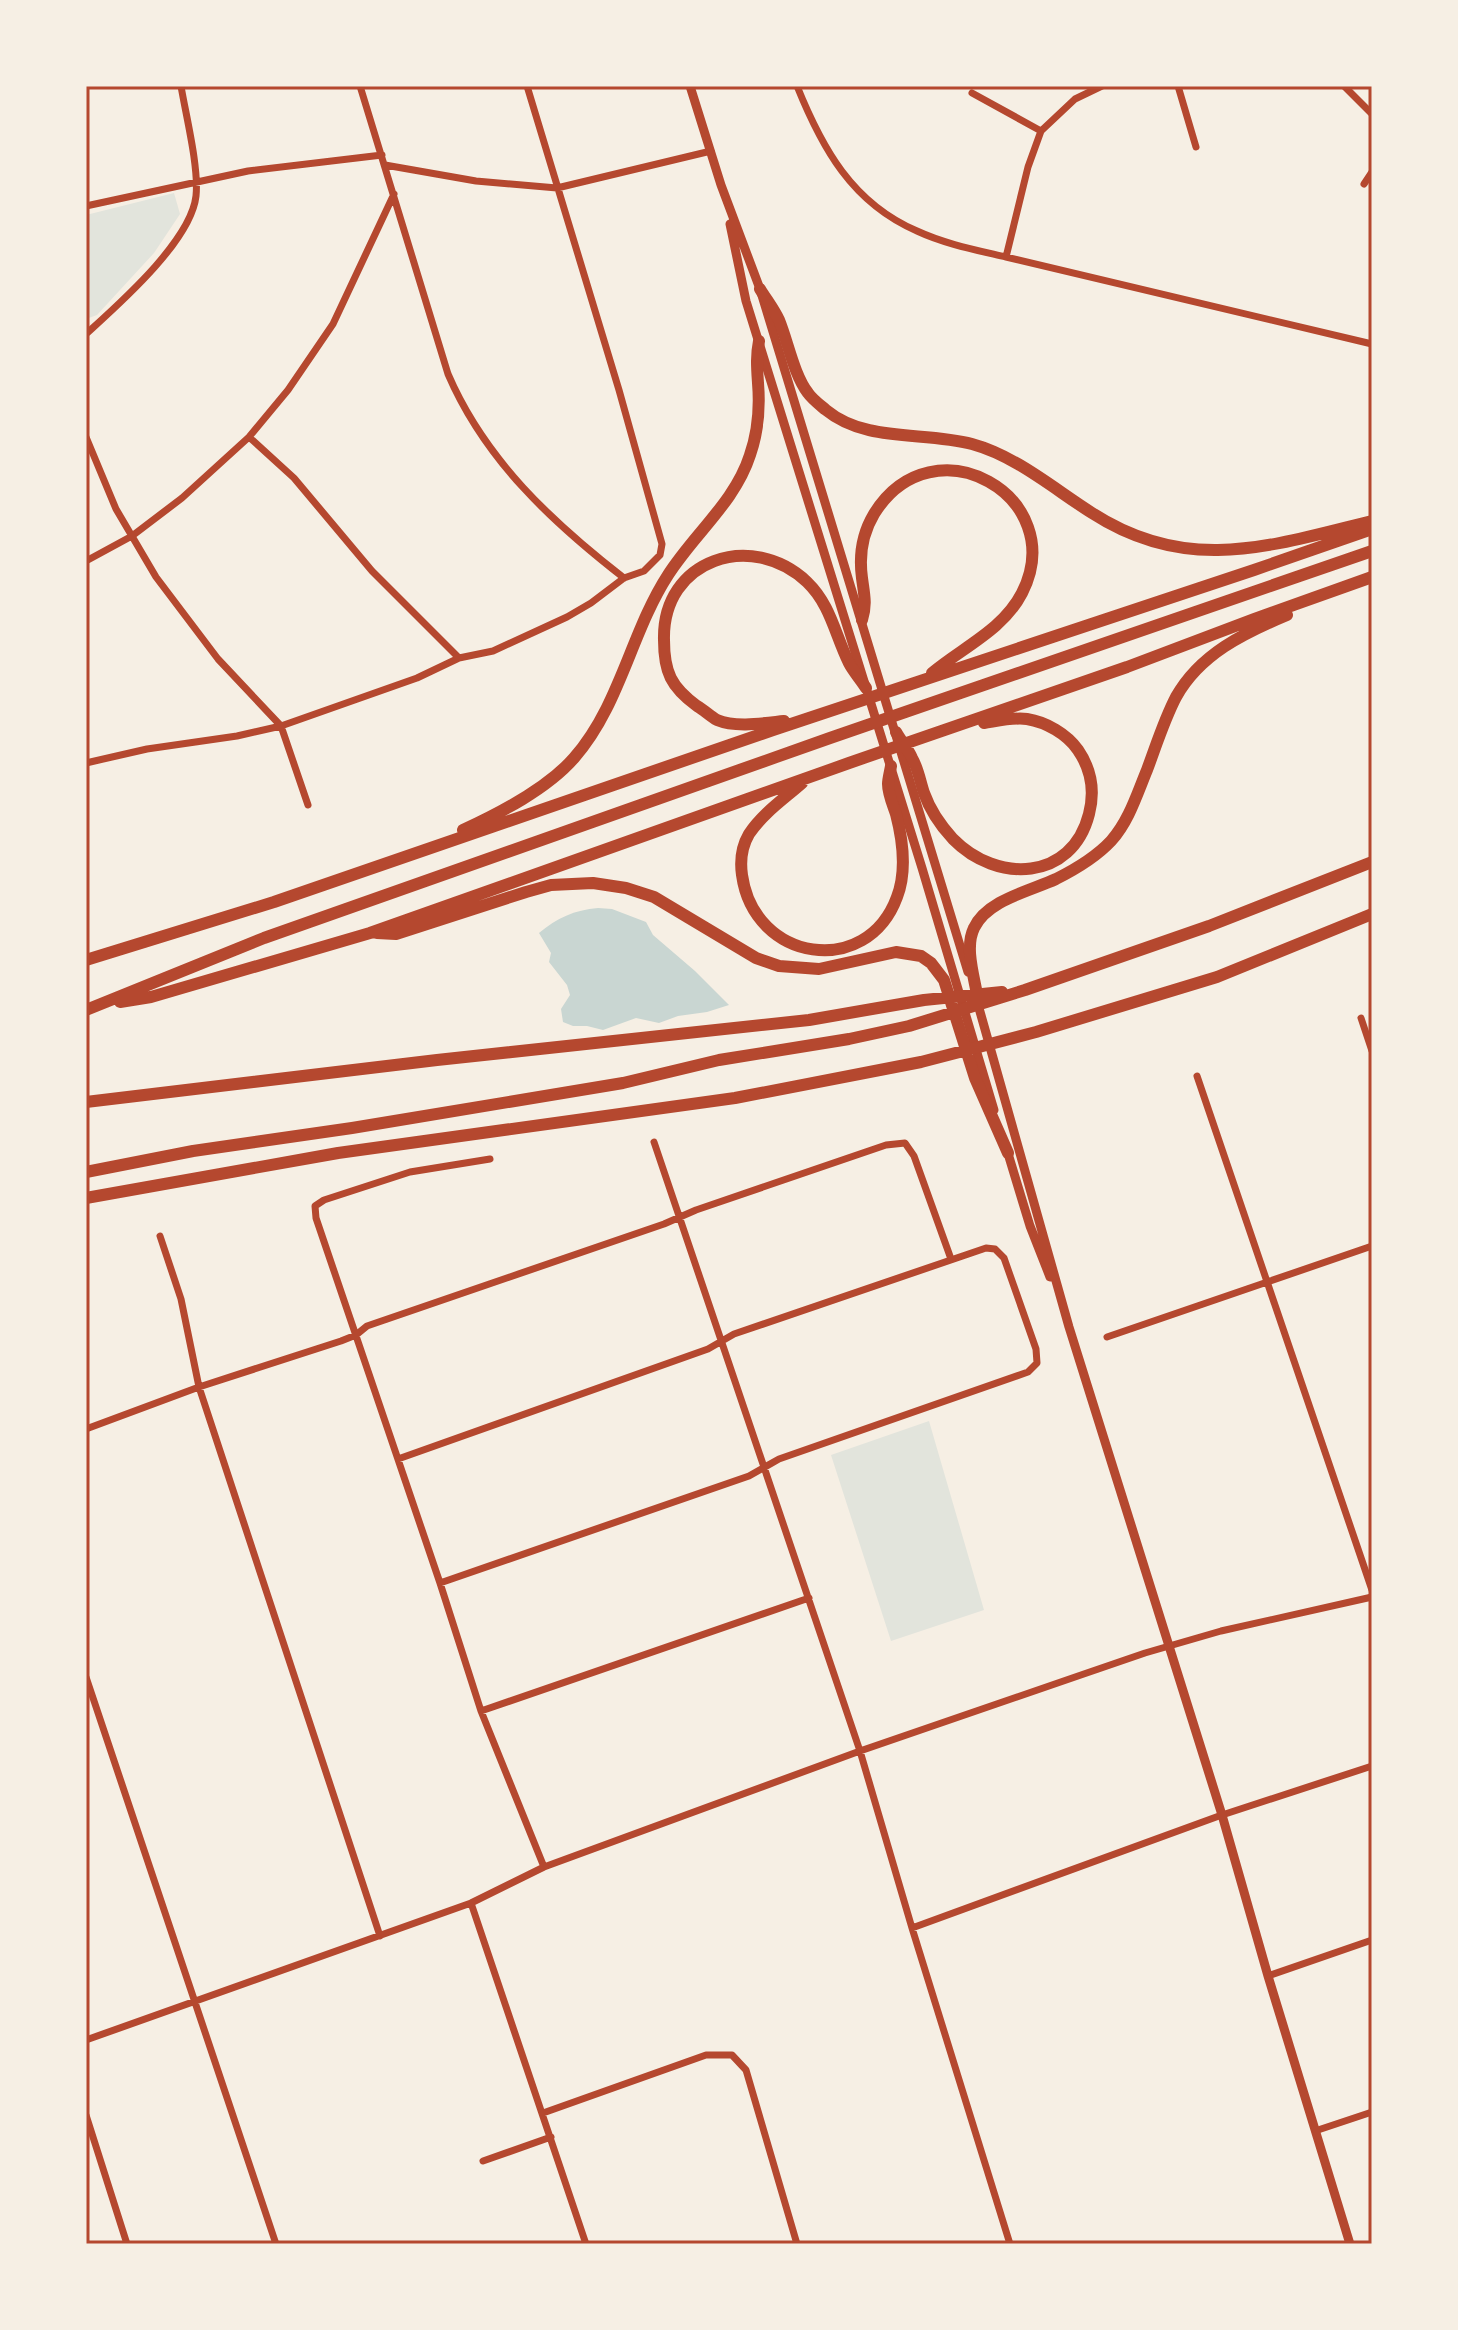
<svg xmlns="http://www.w3.org/2000/svg" width="1458" height="2330" font-family="Commissioner,sans-serif">
<style>
.green{fill:#e2e4dc}
.water{fill:#c9d6d2}
.lines{fill:none;stroke-linecap:round;stroke-linejoin:round}
.minor{stroke:#b5482f;stroke-width:7}
.secondary{stroke:#b5482f;stroke-width:9}
.motorway{stroke:#b5482f;stroke-width:12}
.neatline{fill:none;stroke:#b5482f;stroke-width:3}
</style>
<rect width="100%" height="100%" fill="#f6efe4"/>
<path class="green" d="M174,193L180,214L154,253L97,315L86,319V215Z
M929,1421L984,1610L891,1641L831,1455Z"/>
<path class="water" d="M598,908L612,909L646,922L653,935L695,971L729,1005L707,1012L678,1016L659,1023L636,1018L603,1030L587,1026H573L563,1022L561,1009L570,995L567,985L549,962L551,953L539,933C557,918 574,910 598,908Z"/>
<g class="lines">
<path class="minor" d="M360,86L448,374C485,460 552,522 624,578
M797,86C822,148 852,203 917,231C945,244 976,250 1006,257L1372,344
M1178,86L1196,147
M1344,86L1372,114
M972,93L1041,131
M385,165L476,181L557,188L711,151
M1364,184L1372,172
M86,206L248,171L382,155
M1006,257L1028,167L1041,131L1075,99L1102,86
M86,334C119,304 191,241 196,196C199,167 186,116 181,86
M86,437L116,509L156,577L218,659L281,726L308,805
M249,437L294,478L372,571L459,658
M86,561L132,536L182,498L249,437L288,390L333,324L394,194
M86,763L147,749L237,736L281,726L417,678L459,658L493,651L567,617L591,603L624,578L644,571L660,555L662,544L619,390L527,86
M1361,1018L1372,1051
M1197,1076L1372,1590
M654,1142L860,1751L912,1928L1010,2244
M490,1159L410,1172L324,1200L315,1206L316,1218L440,1583L481,1711L544,1867
M160,1236L181,1299L199,1387L380,1936
M1107,1337L1372,1246
M86,1429L199,1387L341,1341L356,1335L367,1326L664,1224L696,1210L886,1145L905,1143L914,1156L951,1259
M398,1459L708,1349L734,1334L986,1248L995,1249L1004,1258L1036,1349L1037,1363L1028,1372L779,1459L749,1476L440,1583
M86,1677L276,2244
M481,1711L809,1598
M471,1903L586,2244
M912,1928L1219,1816L1372,1766
M1268,1976L1372,1940
M86,2040L471,1903L544,1867L860,1751L1078,1676L1145,1653L1221,1631L1372,1597
M543,2113L706,2055H732L746,2070L797,2244
M86,2115L127,2244
M1315,2131L1372,2112
M483,2161L551,2137"/>
<path class="secondary" d="M690,86L721,185L760,289L968,972
M730,224L746,301L922,868L994,1110
M977,1001L1069,1327L1222,1815L1268,1976L1350,2244
M1006,1147L1030,1226L1050,1277"/>
<path class="motorway" d="M760,289C766,299 774,309 779,320C788,342 794,375 808,393C812,399 820,405 826,410C866,443 924,431 972,444C1016,456 1054,489 1092,513C1188,575 1270,546 1372,521
M862,620C867,604 864,594 862,578C859,556 862,534 874,514C933,418 1071,497 1022,593C1003,630 963,647 932,673
M784,721C765,723 736,728 717,720C711,717 704,710 697,706C671,687 664,672 664,640C662,559 752,530 807,582C831,605 835,635 849,663C853,671 861,680 866,688
M896,732C901,741 908,749 912,758C918,768 920,781 924,793C930,810 941,826 953,839C997,884 1072,881 1089,814C1095,791 1091,769 1078,750C1067,734 1046,722 1027,719C1013,717 997,721 984,723
M802,783C784,799 763,813 749,834C742,846 740,861 742,875C754,962 867,979 897,897C907,871 903,841 896,814C893,805 888,794 888,784C888,779 890,772 891,766
M463,830C500,813 547,789 574,758C620,706 631,632 668,575C694,534 735,502 750,455C758,432 760,407 758,383C757,368 756,356 759,341
M377,933L396,934L526,892L551,885L593,883L626,888L654,897L756,958L779,966L819,969L896,952L921,956L931,963L944,980L975,1078L1008,1153
M86,960L274,902L773,730L1254,570L1372,529
M978,1000C975,979 964,948 974,928C987,900 1030,891 1056,879C1076,869 1096,857 1111,841C1129,821 1137,794 1147,770C1156,746 1164,720 1176,697C1200,654 1244,633 1287,615
M120,1002L151,997L370,933L849,763L1127,667L1254,619L1372,577
M86,1010L264,938L830,738L1372,551
M86,1102L437,1060L809,1020L924,1000L1002,992
M86,1172L193,1151L352,1128L623,1083L719,1060L849,1039L909,1026L1025,990L1209,926L1372,862
M86,1198L338,1153L735,1098L921,1062L1036,1032L1217,977L1372,914"/>
</g>
<rect width="1458" height="2330" fill="none" stroke="#f6efe4" stroke-width="176"/>
<rect x="88" y="88" width="1282" height="2154" class="neatline"/>
</svg>
